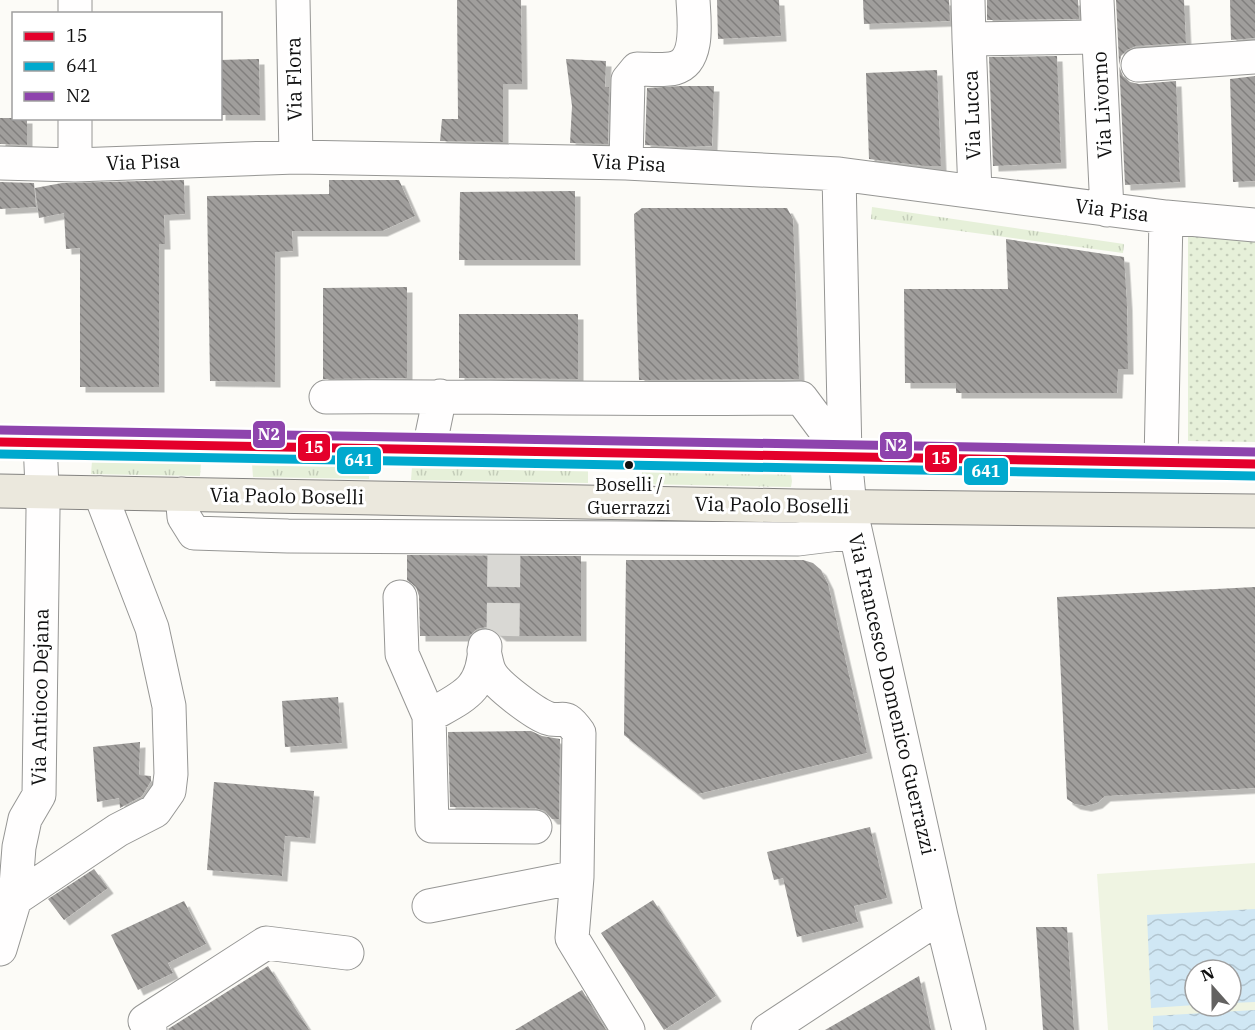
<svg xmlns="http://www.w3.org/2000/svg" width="1255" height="1030" font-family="'IBM Plex Serif',serif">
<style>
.grass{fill:url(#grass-tufts)}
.park{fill:url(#park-dots)}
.pitch{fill:#eff4e2;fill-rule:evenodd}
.water{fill:url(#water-waves)}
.building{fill:url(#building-back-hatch);filter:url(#shadow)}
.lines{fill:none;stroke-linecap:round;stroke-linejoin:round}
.minor-tunnel{stroke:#d9d8d4;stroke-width:33;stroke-dasharray:33 16;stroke-linecap:butt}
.minor-casing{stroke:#969694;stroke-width:35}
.major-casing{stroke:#848381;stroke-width:35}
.minor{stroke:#fffefe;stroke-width:33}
.major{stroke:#ebe8dd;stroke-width:33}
.bus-1-casing{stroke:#fff;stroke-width:14}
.bus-2-casing{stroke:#fff;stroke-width:14}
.bus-3-casing{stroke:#fff;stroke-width:14}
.bus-1{stroke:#e4002b;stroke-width:9}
.bus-2{stroke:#00a9ce;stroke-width:9}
.bus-3{stroke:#8e44ad;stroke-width:9}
.bus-dot{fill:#101010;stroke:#fff;stroke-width:2}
.labels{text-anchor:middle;stroke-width:6;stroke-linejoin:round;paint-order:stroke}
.bus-label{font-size:18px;fill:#101010;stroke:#fff}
.street-label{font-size:20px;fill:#101010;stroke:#fff}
.line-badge{stroke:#fff;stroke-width:2}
.badge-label{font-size:16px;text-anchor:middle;font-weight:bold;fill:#fff}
</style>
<defs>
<pattern id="grass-tufts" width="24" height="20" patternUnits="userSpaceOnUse" patternTransform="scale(1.5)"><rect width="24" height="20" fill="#e6f0d9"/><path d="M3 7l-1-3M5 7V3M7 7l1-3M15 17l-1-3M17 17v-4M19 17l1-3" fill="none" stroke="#c4cdb9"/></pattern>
<pattern id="park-dots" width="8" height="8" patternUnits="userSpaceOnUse" patternTransform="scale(1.5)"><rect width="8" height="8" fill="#e6f0d9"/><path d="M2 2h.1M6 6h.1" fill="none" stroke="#c4cdb9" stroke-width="1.8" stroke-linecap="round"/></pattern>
<pattern id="water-waves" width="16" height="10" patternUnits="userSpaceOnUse" patternTransform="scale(1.5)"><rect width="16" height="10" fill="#d0e7f4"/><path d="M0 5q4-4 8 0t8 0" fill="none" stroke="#b2c5d0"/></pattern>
<pattern id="building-back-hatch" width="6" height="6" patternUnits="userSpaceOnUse" patternTransform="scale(1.5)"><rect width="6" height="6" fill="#a09e9c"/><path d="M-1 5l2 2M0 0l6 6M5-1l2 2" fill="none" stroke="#817f7e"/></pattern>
<filter id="shadow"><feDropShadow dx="5.5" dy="5.5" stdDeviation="0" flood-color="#0004"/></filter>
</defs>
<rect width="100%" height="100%" fill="#fcfbf7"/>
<path class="grass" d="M872,207L1124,244L1123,253L871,219Z
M92,461L201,463L200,476L91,474Z
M252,464L369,466V479L253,477Z
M412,467L588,470V483L411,480Z
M642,471L791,474L792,481L791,487L642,484Z"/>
<path class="park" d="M1188,235L1255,242V442L1188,441Z"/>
<path class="pitch" d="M1255,863V1030H1108L1097,874ZM1195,970H1231V1006H1195Z"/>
<path class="water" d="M1255,909V1002L1231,1003V970H1195V1005L1151,1008L1147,915Z
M1255,1010V1030H1153V1016Z"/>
<path class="building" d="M457,0H521L522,84H503V142L440,141L442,119H458Z
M717,0H779L781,36L718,39Z
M863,0H949L950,21L864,24Z
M987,0H1078L1079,19L987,20Z
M1116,0H1184L1186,43L1136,46L1127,50L1121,56L1119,66L1123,76L1130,82L1139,84L1176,81L1180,182L1125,185Z
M1230,0H1255V38L1231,40Z
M1057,56L1061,163L993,166L989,57Z
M259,59L260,115H220V60Z
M566,59L606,61L605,87H609L608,144L570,143L572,106Z
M937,70L941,166H925L869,159L866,73Z
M1255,76V181L1233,182L1230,79Z
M680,86H714L712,146L683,147L645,145L647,88Z
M0,118H27V145L0,144Z
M184,180L185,214L164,215L165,244H159V387H80V248L66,249L64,213L39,218L35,188L62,183Z
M329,180H399L415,216L382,231H292L293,251L275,252V382L210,381L207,196L329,194Z
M0,182L34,183L36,207L0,209Z
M575,191V260H459L460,192Z
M642,208H787L793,219L799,379L639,380L634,214Z
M1006,239L1124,257L1127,305L1128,369H1118L1117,393H956V383H905L904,289H1008Z
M407,287V378L323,379V288Z
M459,314H578V379L459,378Z
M407,555L581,556V636H501L495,631L486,627L477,629L469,636H420L419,596L416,587L407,580Z
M626,560H803L813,563L821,570L828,584L867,753L698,794L624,735Z
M1255,587V788L1105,796L1097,803L1086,806L1075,804L1067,799L1057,597Z
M338,697L342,743L285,747L282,701Z
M531,731L542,736L560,739L559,819H552L545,811L535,808L450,807L448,732Z
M140,742L139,775L151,776V781L142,796L120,808L119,798L97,802L93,747Z
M214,782L314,791L310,838L285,836L282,876L207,870Z
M870,827L887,898L854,906L858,922L797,937L783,878L774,880L767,852Z
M94,869L108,888L64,920L48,899Z
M653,900L716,996L664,1030L601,933Z
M184,901L206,944L168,963L173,973L138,990L111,935Z
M1036,927H1067L1074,1030H1043Z
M268,966L309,1030H169L168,1029Z
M919,976L931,1030H825Z
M582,990L606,1030H515Z"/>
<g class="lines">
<path class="minor-tunnel" d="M503,636L504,548"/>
<g class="minor-casing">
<path id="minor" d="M75,0V14
M293,0L296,157
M968,0L969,39
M1097,0L1107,210
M1138,65L1255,57
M75,118V165
M0,163L75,165L296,157L626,163L839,174L1166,217L1255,225
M626,163L628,80L637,69C648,69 664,71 675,68C700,61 694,20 693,0
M839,174L845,457L850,507L941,916L969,1030
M975,192L969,39L1098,37
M326,397C485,396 643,400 801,398L845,457
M429,449L440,396
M1161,463L1166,217
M182,494L184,517L194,533L288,536L798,539L855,532
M400,597L402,654L429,716L432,826L535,827
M484,651C486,658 487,668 491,674C498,686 534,713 547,718C564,724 563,710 579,733L577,877L572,938L628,1030
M429,716C464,696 483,691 485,646
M15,899L19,847L25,819L39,795L43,510L40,442
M429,906L577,877
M0,949L15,899L118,830L155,811L169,791L171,774L169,706L152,628L100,493
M150,1030L145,1021L266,943L347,953
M768,1030L941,916"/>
</g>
<g class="major-casing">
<path id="major" d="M0,442L1255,464
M0,491L796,506L1255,511"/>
</g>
<use href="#minor" class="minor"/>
<use href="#major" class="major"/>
<g class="bus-1-casing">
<path id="bus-1" d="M0,442L1255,464"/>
</g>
<g class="bus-2-casing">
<path id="bus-2" d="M0,454L1255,476"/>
</g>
<g class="bus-3-casing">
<path id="bus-3" d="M0,430L1255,452"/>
</g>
<use href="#bus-1" class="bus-1"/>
<use href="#bus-2" class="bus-2"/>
<use href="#bus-3" class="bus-3"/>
</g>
<circle class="bus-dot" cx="629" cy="465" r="5"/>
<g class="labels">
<g class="bus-label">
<text x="629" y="491">Boselli /<tspan x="629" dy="23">Guerrazzi</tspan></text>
</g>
<g class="street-label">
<text transform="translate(294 79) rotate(-91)" y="7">Via Flora</text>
<text transform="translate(1102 105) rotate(-93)" y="7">Via Livorno</text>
<text transform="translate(972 115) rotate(-92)" y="7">Via Lucca</text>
<text transform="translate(143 162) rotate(-2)" y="7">Via Pisa</text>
<text transform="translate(629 163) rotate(3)" y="7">Via Pisa</text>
<text transform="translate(1112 210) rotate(7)" y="7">Via Pisa</text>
<text transform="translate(287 496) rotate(1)" y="7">Via Paolo Boselli</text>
<text transform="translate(772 505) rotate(1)" y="7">Via Paolo Boselli</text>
<text transform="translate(892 694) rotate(77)" y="7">Via Francesco Domenico Guerrazzi</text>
<text transform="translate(40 697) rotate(-89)" y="7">Via Antioco Dejana</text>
</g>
</g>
<g class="line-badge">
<rect x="252" y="420" width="34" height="29" rx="6" fill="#8e44ad"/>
<rect x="879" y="431" width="34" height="29" rx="6" fill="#8e44ad"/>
<rect x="297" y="433" width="34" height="29" rx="6" fill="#e4002b"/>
<rect x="924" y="444" width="34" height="29" rx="6" fill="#e4002b"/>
<rect x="336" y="446" width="46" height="29" rx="6" fill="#00a9ce"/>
<rect x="963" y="457" width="46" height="29" rx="6" fill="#00a9ce"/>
</g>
<g class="badge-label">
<text x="269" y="440">N2</text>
<text x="896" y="451">N2</text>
<text x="314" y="453">15</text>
<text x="941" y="464">15</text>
<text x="359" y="466">641</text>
<text x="986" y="477">641</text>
</g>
<rect x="12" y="12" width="210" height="108" fill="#ffffff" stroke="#9f9f9f" stroke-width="1.5"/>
<rect x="24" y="32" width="30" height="9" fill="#e4002b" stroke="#9f9f9f" stroke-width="1.5"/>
<text x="66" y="42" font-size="18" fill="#101010">15</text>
<rect x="24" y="62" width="30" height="9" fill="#00a9ce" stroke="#9f9f9f" stroke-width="1.5"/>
<text x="66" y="72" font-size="18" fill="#101010">641</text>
<rect x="24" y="92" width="30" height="9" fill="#8e44ad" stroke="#9f9f9f" stroke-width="1.5"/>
<text x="66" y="102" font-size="18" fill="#101010">N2</text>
<g transform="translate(1213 988) rotate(339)"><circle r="28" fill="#ffffff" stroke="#9f9f9f" stroke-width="1.5"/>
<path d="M0-4.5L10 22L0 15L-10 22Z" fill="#636261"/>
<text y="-9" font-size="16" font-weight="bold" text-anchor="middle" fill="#101010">N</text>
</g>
</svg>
